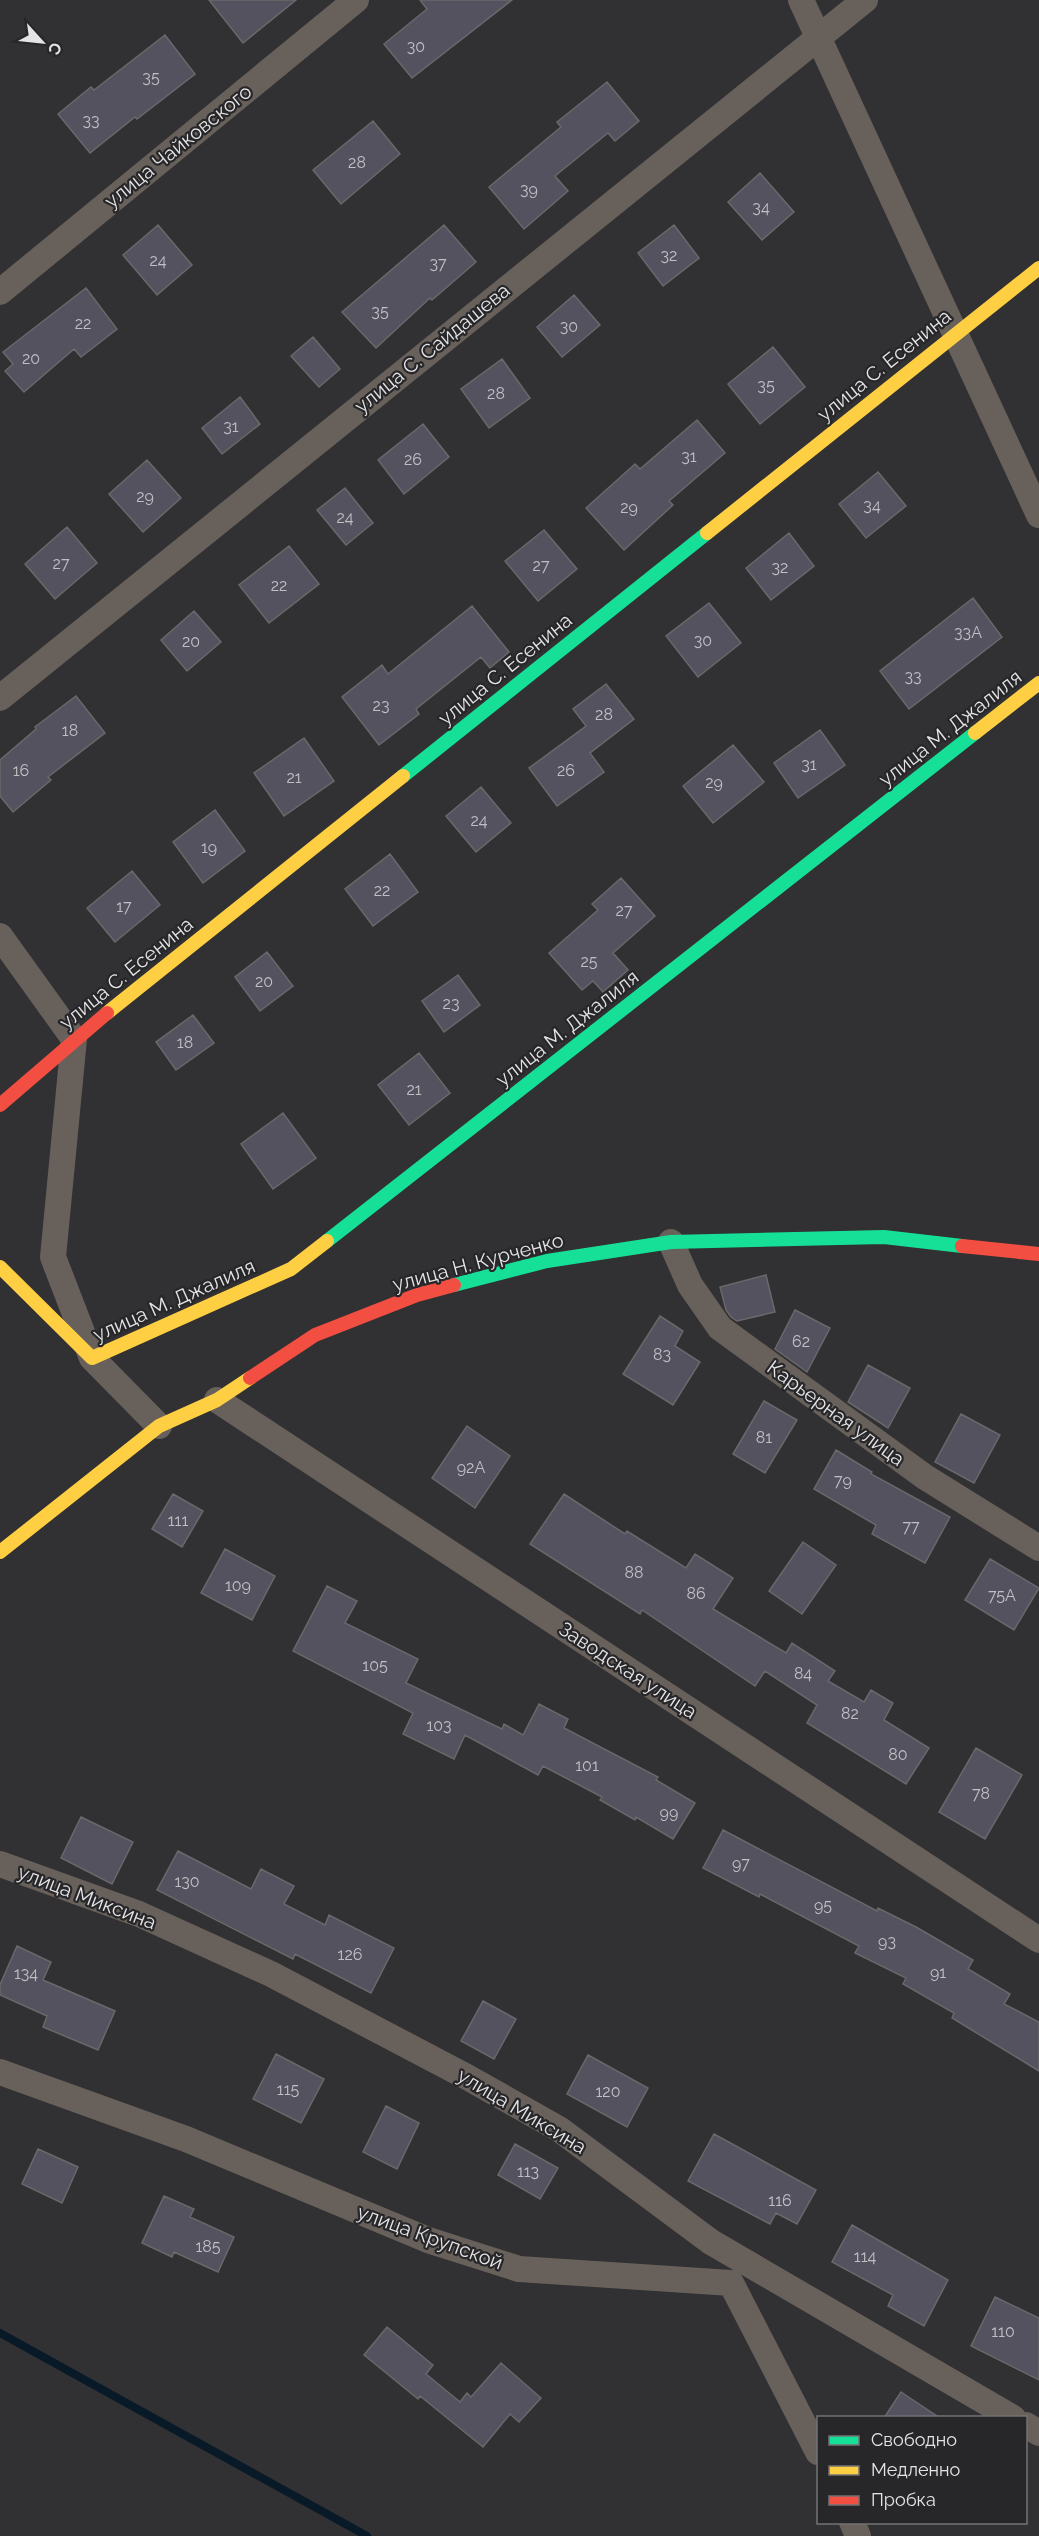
<svg xmlns="http://www.w3.org/2000/svg" width="1039" height="2536" font-family="Raleway,sans-serif">
<style>
.lines{fill:none;stroke-linecap:round;stroke-linejoin:round}
.stream{stroke:#081927;stroke-width:8}
.building{fill:#555260;stroke:#69686a;stroke-width:1.5}
.street{stroke:#68615b;stroke-width:26}
.fast{stroke:#16e098;stroke-width:14}
.slow{stroke:#ffcf43;stroke-width:14}
.jam{stroke:#f24e42;stroke-width:14}
.labels{text-anchor:middle;stroke-width:4.5;stroke-linejoin:round;paint-order:stroke}
.number-label{font-size:16px;fill:#c0bfc4}
.street-label{font-size:20px;fill:#e4e3e5;stroke:#272629}
</style>
<rect width="100%" height="100%" fill="#313032"/>
<g class="lines">
<path class="stream" d="M0,2333L367,2536"/>
</g>
<path class="building" d="M209,0H296L243,43Z
M420,0H512L412,78L384,44L427,9Z
M165,35L195,74L137,119L135,117L90,153L58,114L91,87L94,90Z
M607,82L639,121L615,141L608,133L555,176L568,191L524,229L489,187L561,127L557,122Z
M373,121L400,154L341,204L313,170Z
M760,173L794,212L762,240L728,202Z
M158,225L192,265L157,295L123,255Z
M444,225L476,262L432,300L430,298L376,348L342,312Z
M674,225L699,258L663,286L638,253Z
M86,288L117,329L81,357L74,349L24,392L5,371L13,364L3,352Z
M574,295L600,325L562,357L537,327Z
M313,337L340,369L319,387L291,356Z
M773,347L805,387L760,424L728,384Z
M502,359L530,398L489,428L461,389Z
M240,397L260,424L222,454L202,428Z
M697,420L725,453L669,501L673,505L624,550L586,508L635,464L640,469Z
M423,424L449,457L404,494L378,460Z
M147,460L181,498L143,532L109,494Z
M878,472L906,506L866,538L839,504Z
M345,488L373,523L346,545L317,510Z
M67,527L97,563L55,599L25,564Z
M544,530L577,569L538,601L505,561Z
M789,533L814,566L771,600L746,568Z
M289,546L319,584L269,623L239,585Z
M973,598L1002,637L909,709L880,671Z
M709,603L741,643L698,677L666,636Z
M472,606L509,652L490,668L481,657L416,709L419,714L379,745L342,697L382,665L388,674Z
M194,611L221,642L187,671L161,640Z
M606,684L634,719L590,753L604,772L557,806L529,768L586,726L573,709Z
M76,696L105,733L48,777L51,780L13,812L0,796V760L36,729L35,727Z
M820,730L845,765L798,798L774,763Z
M304,738L334,781L284,816L254,773Z
M733,745L764,782L713,823L683,786Z
M481,787L511,823L476,852L446,816Z
M215,810L245,851L203,883L173,842Z
M390,854L418,892L373,926L345,889Z
M132,871L160,905L115,942L87,908Z
M621,878L655,916L613,953L628,970L603,992L593,981L582,990L549,953L598,910L592,904Z
M267,952L293,986L260,1011L235,977Z
M458,975L480,1005L444,1032L422,1001Z
M193,1015L214,1043L176,1070L156,1042Z
M419,1053L450,1093L409,1125L378,1085Z
M283,1113L316,1158L273,1189L241,1144Z
M766,1275L775,1312L737,1321L731,1317L726,1310L720,1287Z
M795,1310L830,1328L807,1372L775,1349Z
M660,1316L683,1331L675,1346L700,1362L673,1405L623,1374Z
M868,1365L910,1388L888,1428L848,1402Z
M764,1401L797,1420L765,1473L733,1454Z
M961,1414L1000,1435L974,1483L935,1462Z
M467,1426L510,1456L475,1508L432,1478Z
M836,1450L872,1472L871,1474L950,1517L925,1563L872,1534L876,1525L814,1489Z
M173,1494L203,1511L182,1547L152,1529Z
M564,1494L625,1534L627,1531L686,1568L695,1554L733,1578L713,1609L786,1653L792,1643L835,1671L828,1681L864,1702L871,1690L893,1703L884,1720L929,1748L906,1784L807,1723L817,1705L765,1671L755,1686L642,1610L640,1614L530,1544Z
M803,1542L836,1565L802,1614L769,1591Z
M225,1549L275,1576L252,1620L201,1593Z
M990,1559L1039,1588L1014,1630L965,1600Z
M327,1586L357,1601L345,1623L418,1659L406,1683L502,1729L504,1724L523,1735L539,1704L568,1719L564,1728L658,1777L656,1780L695,1803L673,1839L636,1817L635,1820L600,1800L602,1797L543,1766L538,1775L465,1735L454,1759L403,1734L413,1713L293,1651Z
M976,1748L1022,1775L985,1839L939,1812Z
M81,1817L133,1842L112,1884L61,1858Z
M723,1830L877,1911L878,1908L916,1927L973,1960L968,1969L1010,1994L1004,2004L1039,2022V2071L952,2018L954,2013L903,1984L906,1978L855,1953L859,1946L760,1894L759,1897L703,1868Z
M178,1851L251,1889L261,1869L294,1886L284,1904L325,1925L329,1915L394,1948L371,1993L295,1954L293,1959L157,1890Z
M17,1946L51,1962L43,1980L115,2011L98,2050L43,2027L47,2016L0,1995V1985Z
M483,2001L516,2019L494,2059L461,2041Z
M276,2054L324,2079L301,2123L253,2099Z
M588,2055L648,2088L627,2127L567,2094Z
M386,2106L419,2123L397,2169L363,2152Z
M714,2134L816,2190L797,2224L776,2213L770,2224L688,2181Z
M515,2144L558,2168L540,2199L498,2175Z
M38,2149L78,2167L62,2203L22,2184Z
M164,2196L194,2209L190,2217L234,2237L218,2272L174,2252L172,2257L142,2243Z
M852,2225L948,2280L924,2326L888,2306L893,2295L832,2262Z
M995,2297L1039,2318V2380L971,2346Z
M387,2327L433,2365L426,2374L460,2402L467,2393L471,2397L501,2363L541,2398L519,2422L510,2414L483,2447L420,2396L418,2399L364,2355Z
M901,2392L940,2418H884Z"/>
<g class="lines">
<path class="street" d="M801,0L1039,515
M0,292L356,0
M0,698L865,0
M0,936L74,1039L53,1257L92,1358L159,1426
M671,1242L690,1285L720,1328L925,1477L1039,1548
M217,1400L1039,1940
M0,1864L139,1914L271,1974L467,2077L559,2129L711,2242L1013,2418
M0,2072L186,2139L428,2240L519,2269L731,2283L818,2452
M1026,2425L1039,2433
M852,2522L858,2536"/>
<path class="fast" d="M403,776L707,533
M327,1241L975,733
M454,1285L547,1261L671,1242L884,1237L962,1246"/>
<path class="slow" d="M707,533L1039,268
M975,733L1039,683
M107,1013L403,776
M0,1267L92,1358L291,1269L327,1241
M0,1552L159,1426L217,1400L250,1378"/>
<path class="jam" d="M0,1105L107,1013
M962,1246L1039,1254
M250,1378L315,1335L417,1295L454,1285"/>
</g>
<g class="labels">
<g class="number-label">
<text x="416" y="52">30</text>
<text x="151" y="83">35</text>
<text x="91" y="126">33</text>
<text x="357" y="168">28</text>
<text x="529" y="195">39</text>
<text x="761" y="213">34</text>
<text x="669" y="261">32</text>
<text x="158" y="266">24</text>
<text x="438" y="269">37</text>
<text x="380" y="317">35</text>
<text x="83" y="329">22</text>
<text x="569" y="332">30</text>
<text x="31" y="364">20</text>
<text x="766" y="391">35</text>
<text x="496" y="399">28</text>
<text x="231" y="432">31</text>
<text x="689" y="462">31</text>
<text x="413" y="465">26</text>
<text x="145" y="502">29</text>
<text x="872" y="511">34</text>
<text x="629" y="513">29</text>
<text x="345" y="523">24</text>
<text x="61" y="569">27</text>
<text x="541" y="571">27</text>
<text x="780" y="573">32</text>
<text x="279" y="591">22</text>
<text x="968" y="638">33А</text>
<text x="703" y="646">30</text>
<text x="191" y="647">20</text>
<text x="913" y="682">33</text>
<text x="381" y="711">23</text>
<text x="604" y="720">28</text>
<text x="70" y="736">18</text>
<text x="809" y="770">31</text>
<text x="21" y="776">16</text>
<text x="566" y="776">26</text>
<text x="294" y="783">21</text>
<text x="714" y="788">29</text>
<text x="479" y="826">24</text>
<text x="209" y="853">19</text>
<text x="382" y="896">22</text>
<text x="124" y="912">17</text>
<text x="624" y="916">27</text>
<text x="589" y="967">25</text>
<text x="264" y="987">20</text>
<text x="451" y="1009">23</text>
<text x="185" y="1048">18</text>
<text x="414" y="1095">21</text>
<text x="801" y="1347">62</text>
<text x="662" y="1360">83</text>
<text x="764" y="1443">81</text>
<text x="471" y="1473">92А</text>
<text x="843" y="1486">79</text>
<text x="178" y="1526">111</text>
<text x="911" y="1532">77</text>
<text x="634" y="1578">88</text>
<text x="238" y="1591">109</text>
<text x="696" y="1599">86</text>
<text x="1002" y="1601">75А</text>
<text x="375" y="1671">105</text>
<text x="803" y="1679">84</text>
<text x="850" y="1719">82</text>
<text x="439" y="1731">103</text>
<text x="898" y="1760">80</text>
<text x="587" y="1771">101</text>
<text x="981" y="1799">78</text>
<text x="669" y="1818">99</text>
<text x="741" y="1869">97</text>
<text x="187" y="1887">130</text>
<text x="823" y="1911">95</text>
<text x="887" y="1947">93</text>
<text x="350" y="1960">126</text>
<text x="938" y="1978">91</text>
<text x="26" y="1979">134</text>
<text x="288" y="2095">115</text>
<text x="608" y="2097">120</text>
<text x="528" y="2177">113</text>
<text x="780" y="2206">116</text>
<text x="208" y="2252">185</text>
<text x="865" y="2262">114</text>
<text x="1003" y="2337">110</text>
</g>
<g class="street-label">
<text transform="translate(178 146) rotate(-39)" y="7">улица Чайковского</text>
<text transform="translate(432 348) rotate(-39)" y="7">улица С. Сайдашева</text>
<text transform="translate(884 365) rotate(-39)" y="7">улица С. Есенина</text>
<text transform="translate(505 669) rotate(-39)" y="7">улица С. Есенина</text>
<text transform="translate(950 728) rotate(-38)" y="7">улица М. Джалиля</text>
<text transform="translate(126 973) rotate(-39)" y="7">улица С. Есенина</text>
<text transform="translate(567 1028) rotate(-38)" y="7">улица М. Джалиля</text>
<text transform="translate(478 1262) rotate(-15)" y="7">улица Н. Курченко</text>
<text transform="translate(174 1300) rotate(-24)" y="7">улица М. Джалиля</text>
<text transform="translate(836 1413) rotate(36)" y="7">Карьерная улица</text>
<text transform="translate(628 1670) rotate(33)" y="7">Заводская улица</text>
<text transform="translate(87 1897) rotate(21)" y="7">улица Миксина</text>
<text transform="translate(522 2111) rotate(31)" y="7">улица Миксина</text>
<text transform="translate(430 2237) rotate(20)" y="7">улица Крупской</text>
</g>
</g>
<rect x="817" y="2416" width="210" height="108" fill="#272629" stroke="#737274" stroke-width="1.5"/>
<rect x="829" y="2436" width="30" height="9" fill="#16e098" stroke="#737274" stroke-width="1.5"/>
<text x="871" y="2446" font-size="18" fill="#e4e3e5">Свободно</text>
<rect x="829" y="2466" width="30" height="9" fill="#ffcf43" stroke="#737274" stroke-width="1.5"/>
<text x="871" y="2476" font-size="18" fill="#e4e3e5">Медленно</text>
<rect x="829" y="2496" width="30" height="9" fill="#f24e42" stroke="#737274" stroke-width="1.5"/>
<text x="871" y="2506" font-size="18" fill="#e4e3e5">Пробка</text>
<g transform="translate(42 42) rotate(117)" stroke="#272629" stroke-width="4.5" paint-order="stroke">
<path d="M0-4.5L10 22L0 15L-10 22Z" fill="#e4e3e5"/>
<text y="-9" font-size="16" font-weight="bold" text-anchor="middle" fill="#e4e3e5">С</text>
</g>
</svg>
